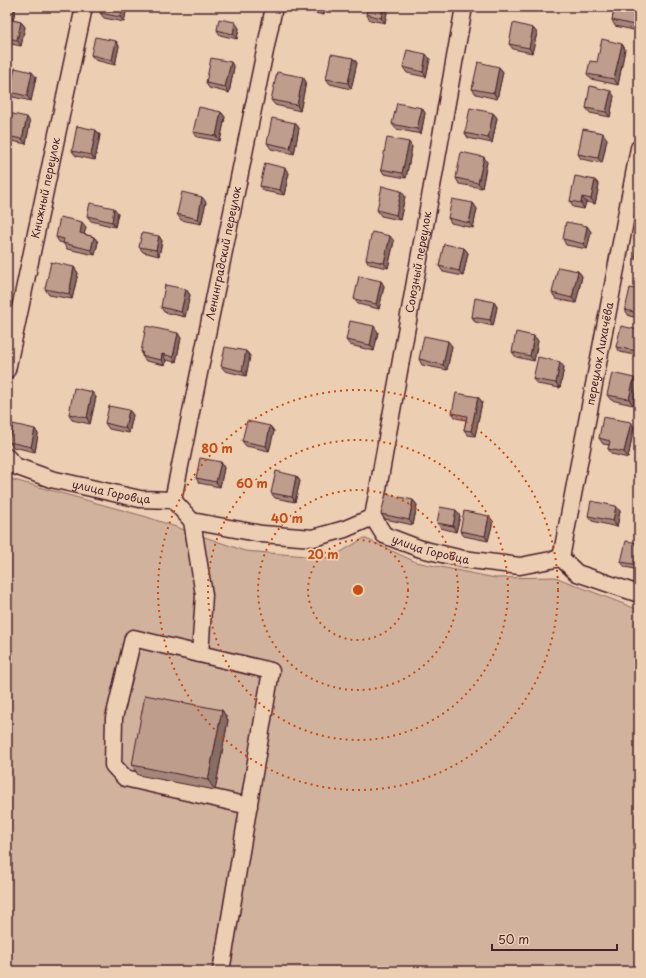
<svg xmlns="http://www.w3.org/2000/svg" width="646" height="978" font-family="'Playpen Sans',sans-serif">
<style>
.green{fill:#d1b29c;stroke:#8e6864}
.lines{fill:none;stroke-linecap:round;stroke-linejoin:round}
.minor-casing{stroke:#4a1f2b;stroke-width:19}
.minor{stroke:#ecceb2;stroke-width:16}
.wall{fill:#a48779;stroke:#4a1f2b}
.shaded-wall{fill:#866e63;stroke:#4a1f2b}
.building{fill:#bf9d8d;stroke:#4a1f2b}
.ring{fill:none;stroke:#c84d12;stroke-width:2;stroke-dasharray:2 4}
.labels{text-anchor:middle;stroke-width:3.5;stroke-linejoin:round;paint-order:stroke}
.street-label{font-size:11px;fill:#4a1f2b;stroke:#ecceb2}
.centre{fill:#c84d12;stroke:#ecceb2;stroke-width:2}
.ring-label{font-size:12px;text-anchor:middle;font-weight:bold;fill:#c84d12;stroke:#ecceb2;stroke-width:3.5;stroke-linejoin:round;paint-order:stroke}
</style>
<rect width="100%" height="100%" fill="#ecceb2"/>
<filter id="ink" filterUnits="userSpaceOnUse"><feTurbulence type="fractalNoise" baseFrequency=".025" numOctaves="2"/><feDisplacementMap in="SourceGraphic" scale="8" xChannelSelector="R" yChannelSelector="G"/><feConvolveMatrix kernelMatrix="1 2 1 2 8 2 1 2 1" color-interpolation-filters="sRGB"/></filter>
<g filter="url(#ink)">
<path class="green" d="M7,478L147,517L245,551L331,558L364,538L416,562L495,578L555,577L639,610V971H7Z"/>
<g class="lines">
<g class="minor-casing">
<g id="minor">
<path id="s1" d="M7,370L84,7"/>
<path id="s2" d="M7,457L15,466L51,479L140,499L173,500L192,521L262,534L313,538L345,529L373,517L384,535L421,549L463,559L520,566L561,558L577,573L639,594"/>
<path id="s3" d="M173,500L274,7"/>
<path id="s4" d="M373,517L464,7"/>
<path d="M192,521L204,595L200,654"/>
<path id="s5" d="M561,558L639,148"/>
<path d="M221,971L225,948L271,671L133,638L114,718L113,765L125,778L249,806"/>
</g>
</g>
<use href="#minor" class="minor"/>
</g>
<path class="wall" d="M7,7H16L13,20L7,19Z
M127,7L124,22L104,18L100,13Z
M298,7H325L324,15L300,10Z
M388,7L385,23L370,20L366,14Z
M600,7H639V26L638,31L615,26L612,20L614,10Z
M7,19L21,22L25,27L21,46L7,43Z
M239,28L237,39L220,35L217,30Z
M533,28L537,33L532,53L513,49L509,44Z
M116,41L119,46L115,65L95,60L91,55Z
M622,44L625,49L618,85L591,79L587,74L597,62Z
M353,58L357,63L351,89L330,84L326,79Z
M430,59L426,77L407,73L403,67Z
M234,67L229,93L209,88L206,83Z
M499,67L503,72L497,99L476,94L472,89Z
M36,77L31,101L13,97L10,92Z
M303,77L306,82L300,111L275,105L271,100Z
M614,96L610,117L590,113L586,108Z
M422,108L425,113L421,134L396,129L392,124Z
M221,112L225,117L220,141L197,137L193,132Z
M493,113L497,118L492,143L468,138L465,133Z
M7,119L30,122L26,144L7,140Z
M295,123L299,128L294,154L271,149L267,143Z
M96,130L100,135L95,160L76,156L72,151Z
M607,139L602,163L581,159L578,154Z
M412,147L406,178L384,174L381,169Z
M487,162L482,188L459,184L456,178Z
M289,173L284,195L264,191L260,186Z
M595,180L599,185L595,204L586,202L584,209L573,207L570,201Z
M405,196L400,220L381,216L377,210Z
M206,202L201,224L181,220L177,214Z
M473,203L477,209L473,228L451,223L448,218Z
M118,213L115,227L91,221L87,216Z
M587,226L591,232L587,249L566,245L563,239Z
M86,227L84,234L94,237L98,242L95,255L67,249L63,243L59,242L56,237Z
M159,236L162,241L159,256L143,252L139,247Z
M639,237V263H638L635,258Z
M394,241L388,268L369,264L366,259Z
M464,248L468,253L463,276L443,272L439,266Z
M74,267L78,273L72,299L49,295L45,289Z
M578,271L582,276L576,303L556,299L552,293Z
M381,281L384,286L379,309L358,304L354,299Z
M186,289L190,295L185,317L164,312L161,307Z
M639,290V318L629,316L625,310Z
M494,302L497,307L493,326L475,322L472,317Z
M639,330V356L620,352L616,347Z
M378,332L374,351L350,345L346,340Z
M534,336L538,341L534,361L516,357L512,352Z
M181,338L176,362L166,360L165,365L146,361L142,356V353L141,352Z
M452,346L447,370L422,365L419,359Z
M246,351L250,356L246,376L225,371L221,366Z
M564,367L560,388L537,384L533,379Z
M638,383L633,405L611,400L607,395Z
M96,397L90,424L72,420L69,414Z
M478,397L482,402L475,436L468,435L464,430L466,420L456,418L452,413Z
M129,410L133,415L129,433L109,429L105,423Z
M631,422L634,427L628,458L612,454L608,449L609,445L603,444L599,438Z
M270,426L274,431L269,451L246,446L242,441Z
M35,429L38,434L35,452L13,447L9,442Z
M221,462L224,468L220,487L199,483L196,478Z
M296,476L300,481L295,502L275,498L271,493Z
M413,500L417,505L413,525L385,519L381,514Z
M456,510L460,516L456,532L441,528L437,523Z
M620,511L617,527L592,521L588,516Z
M493,521L488,541L464,536L460,531Z
M639,543V570L625,567L621,562Z
M222,710L228,720L215,790L138,775L132,765Z"/>
<path class="shaded-wall" d="M11,7H16L13,20L10,15Z
M123,7H127L124,22L120,17Z
M321,7H325L324,15L320,10Z
M383,7H388L385,23L381,18Z
M638,7H639V26L638,31L634,25Z
M21,22L25,27L21,46L17,40Z
M235,22L239,28L237,39L233,34Z
M533,28L537,33L532,53L529,48Z
M116,41L119,46L115,65L112,60Z
M622,44L625,49L618,85L614,79Z
M426,54L430,59L426,77L423,72Z
M353,58L357,63L351,89L348,83Z
M231,62L234,67L229,93L225,87Z
M499,67L503,72L497,99L494,93Z
M32,72L36,77L31,101L27,96Z
M303,77L306,82L300,111L297,105Z
M611,91L614,96L610,117L606,112Z
M422,108L425,113L421,134L417,129Z
M221,112L225,117L220,141L216,136Z
M493,113L497,118L492,143L488,138Z
M27,117L30,122L26,144L22,139Z
M295,123L299,128L294,154L290,148Z
M96,130L100,135L95,160L91,155Z
M603,133L607,139L602,163L598,158Z
M409,142L412,147L406,178L402,173Z
M484,157L487,162L482,188L478,183Z
M285,168L289,173L284,195L280,190Z
M595,180L599,185L595,204L591,199Z
M401,191L405,196L400,220L396,215Z
M202,197L206,202L201,224L198,219Z
M582,197L586,202L584,209L581,203Z
M473,203L477,209L473,228L469,223Z
M7,208L10,213L7,227Z
M114,208L118,213L115,227L112,222Z
M82,222L86,227L83,239L80,233Z
M587,226L591,232L587,249L584,244Z
M159,236L162,241L159,256L156,250Z
M390,236L394,241L388,268L384,263Z
M94,237L98,242L95,255L91,250Z
M464,248L468,253L463,276L459,271Z
M74,267L78,273L72,299L69,294Z
M578,271L582,276L576,303L572,298Z
M381,281L384,286L379,309L376,304Z
M186,289L190,295L185,317L181,312Z
M494,302L497,307L493,326L490,320Z
M374,326L378,332L374,351L370,345Z
M178,333L181,338L176,362L173,357Z
M534,336L538,341L534,361L530,356Z
M639,340V354L637,351Z
M448,341L452,346L447,370L443,365Z
M246,351L250,356L246,376L242,371Z
M162,354L166,360L165,365L161,360Z
M560,362L564,367L560,388L556,383Z
M634,378L638,383L633,405L629,399Z
M92,392L96,397L90,424L87,418Z
M478,397L482,402L475,436L471,431Z
M129,410L133,415L129,433L125,428Z
M631,422L634,427L628,458L624,452Z
M270,426L274,431L269,451L266,446Z
M35,429L38,434L35,452L31,447Z
M221,462L224,468L220,487L216,482Z
M296,476L300,481L295,502L292,497Z
M413,500L417,505L413,525L409,520Z
M616,506L620,511L617,527L613,521Z
M456,510L460,516L456,532L453,526Z
M489,516L493,521L488,541L485,536Z
M222,710L228,720L215,790L208,780Z"/>
<path class="building" d="M7,7H11L10,15L7,14Z
M102,7H123L120,17L100,13Z
M307,7H321L320,10Z
M368,7H383L381,18L366,14Z
M615,7H638L634,25L612,20Z
M7,19L21,22L17,40L7,38Z
M219,19L235,22L233,34L217,30Z
M513,23L533,28L529,48L509,44Z
M95,37L116,41L112,60L91,55Z
M602,39L622,44L614,79L587,74L590,61L597,62Z
M407,50L426,54L423,72L403,67Z
M331,54L353,58L348,83L326,79Z
M211,58L231,62L225,87L206,83Z
M478,62L499,67L494,93L472,89Z
M15,68L32,72L27,96L10,92Z
M277,72L303,77L297,105L271,100Z
M590,86L611,91L606,112L586,108Z
M397,103L422,108L417,129L392,124Z
M199,107L221,112L216,136L193,132Z
M470,108L493,113L488,138L465,133Z
M8,113L27,117L22,139L7,136V119Z
M272,118L295,123L290,148L267,143Z
M77,126L96,130L91,155L72,151Z
M583,129L603,133L598,158L578,154Z
M387,138L409,142L402,173L381,169Z
M461,152L484,157L478,183L456,178Z
M265,163L285,168L280,190L260,186Z
M575,176L595,180L591,199L582,197L581,203L570,201Z
M382,186L401,191L396,215L377,210Z
M182,192L202,197L198,219L177,214Z
M452,199L473,203L469,223L448,218Z
M90,203L114,208L112,222L87,216Z
M60,217L82,222L80,233L94,237L91,250L63,243L64,239L56,237Z
M566,222L587,226L584,244L563,239Z
M372,232L390,236L384,263L366,259Z
M142,233L159,236L156,250L139,247Z
M639,237V259L635,258Z
M444,244L464,248L459,271L439,266Z
M51,262L74,267L69,294L45,289Z
M558,267L578,271L572,298L552,293Z
M359,276L381,281L376,304L354,299Z
M165,285L186,289L181,312L161,307Z
M630,288L639,290V313L625,310Z
M475,298L494,302L490,320L472,317Z
M350,321L374,326L370,345L346,340Z
M146,326L178,333L173,357L162,354L161,360L142,356L143,352H141Z
M621,326L639,330V340L637,351L616,347Z
M516,332L534,336L530,356L512,352Z
M424,336L448,341L443,365L419,359Z
M225,347L246,351L242,371L221,366Z
M538,357L560,362L556,383L533,379Z
M612,373L634,378L629,399L607,395Z
M74,388L92,392L87,418L69,414Z
M456,393L478,397L471,431L464,430L467,416L452,413Z
M109,406L129,410L125,428L105,423Z
M603,417L631,422L624,452L608,449L610,441L599,438Z
M247,421L270,426L266,446L242,441Z
M13,424L35,429L31,447L9,442Z
M200,458L221,462L216,482L196,478Z
M276,471L296,476L292,497L271,493Z
M386,494L413,500L409,520L381,514Z
M591,501L616,506L613,521L588,516Z
M440,507L456,510L453,526L437,523Z
M464,511L489,516L485,536L460,531Z
M626,541L639,543V565L621,562Z
M145,695L222,710L208,780L132,765Z"/>
</g>
<g class="ring">
<circle cx="358" cy="590" r="50"/>
<circle cx="358" cy="590" r="100"/>
<circle cx="358" cy="590" r="150"/>
<circle cx="358" cy="590" r="200"/>
</g>
<g class="labels">
<g class="street-label">
<text dy="4" stroke="none"><textPath href="#s1" startOffset="186">Книжный переулок</textPath></text>
<text dy="4" stroke="none"><textPath href="#s3" startOffset="252">Ленинградский переулок</textPath></text>
<text dy="4" stroke="none"><textPath href="#s4" startOffset="259">Союзный переулок</textPath></text>
<text dy="4" stroke="none"><textPath href="#s5" startOffset="208">переулок Лихачёва</textPath></text>
<text dy="4" stroke="none"><textPath href="#s2" startOffset="112">улица Горовца</textPath></text>
<text dy="4" stroke="none"><textPath href="#s2" startOffset="459">улица Горовца</textPath></text>
</g>
</g>
<circle cx="358" cy="590" r="6" class="centre"/>
<g class="ring-label">
<text x="217" y="453">80 m</text>
<text x="252" y="488">60 m</text>
<text x="287" y="523">40 m</text>
<text x="323" y="559">20 m</text>
</g>
<rect width="646" height="978" fill="none" stroke="#ecceb2" stroke-width="24"/>
<rect x="12" y="12" width="622" height="954" fill="none" stroke="#4a1f2b" stroke-width="1.5" filter="url(#ink)"/>
<path d="M492 944v6h125v-6" fill="none" stroke="#4a1f2b" stroke-width="2"/>
<text x="498" y="944" font-size="12" fill="#4a1f2b" stroke="#ecceb2" stroke-width="3" paint-order="stroke">50 m</text>
</svg>
